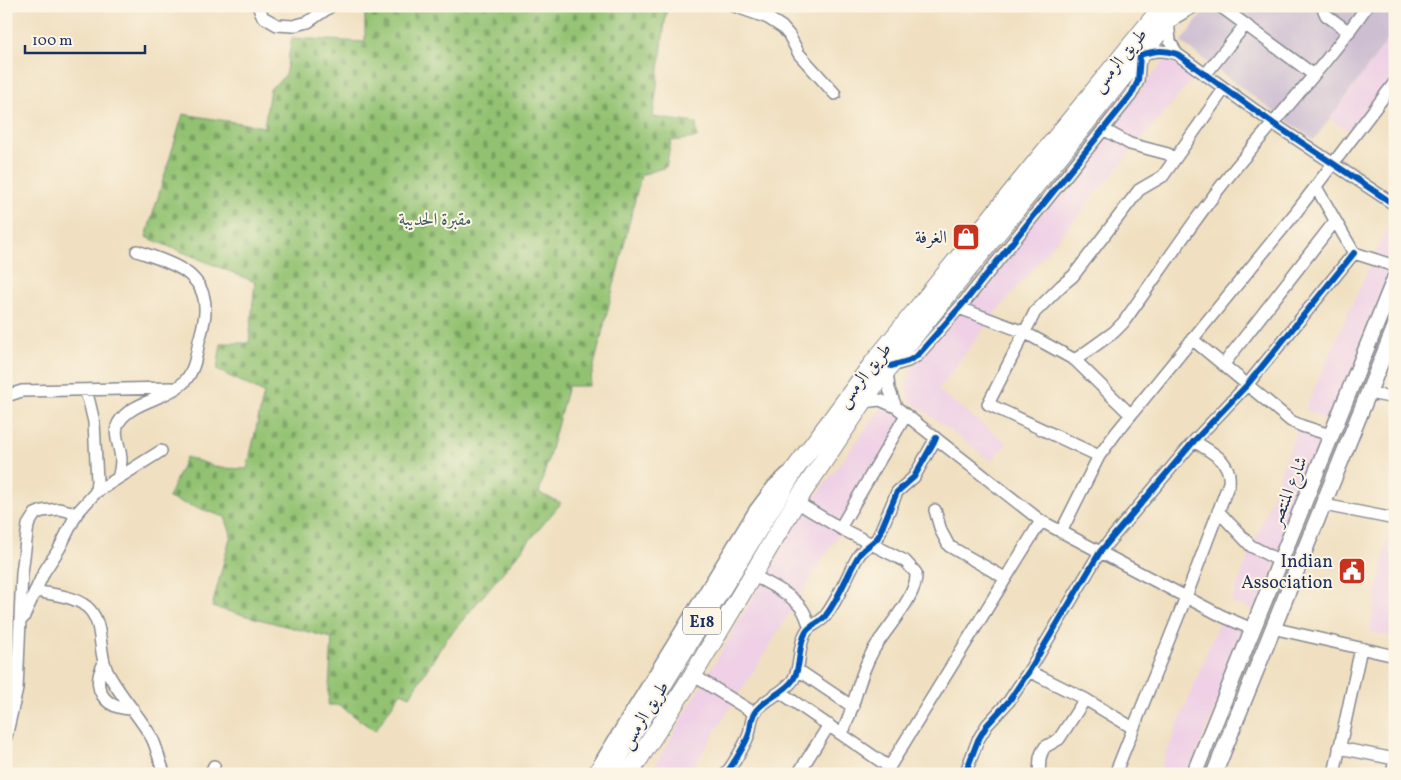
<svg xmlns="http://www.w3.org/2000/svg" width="1401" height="780" font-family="Vollkorn,Amiri,serif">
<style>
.built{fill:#efd0e6}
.industrial{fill:#cdbed2}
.cemetery{fill:url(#cemetery-stones);stroke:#567868}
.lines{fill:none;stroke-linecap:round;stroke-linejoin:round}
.minor-casing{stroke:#868890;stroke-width:14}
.major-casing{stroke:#868890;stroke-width:18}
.highway-casing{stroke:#868890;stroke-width:20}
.minor{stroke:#fff;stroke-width:11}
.major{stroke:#fff;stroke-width:15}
.highway{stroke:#fff;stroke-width:18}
.cycleway-casing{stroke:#fcf5e5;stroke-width:9}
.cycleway{stroke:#0057b8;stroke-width:6}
.labels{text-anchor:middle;stroke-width:4;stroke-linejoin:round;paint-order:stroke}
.shield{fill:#fcf5e5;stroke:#5e6a86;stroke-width:1}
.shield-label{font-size:16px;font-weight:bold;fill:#1b2f5e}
.street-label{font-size:18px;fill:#1b2f5e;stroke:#fcf5e5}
.park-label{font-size:18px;fill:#3f5b64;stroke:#fcf5e5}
.poi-label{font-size:18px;fill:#1b2f5e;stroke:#fcf5e5;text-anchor:end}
</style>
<defs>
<pattern id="cemetery-stones" width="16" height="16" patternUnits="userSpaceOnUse" patternTransform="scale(1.25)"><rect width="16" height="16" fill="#92c271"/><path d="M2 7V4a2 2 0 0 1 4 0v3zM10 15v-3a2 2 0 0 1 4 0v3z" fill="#769e60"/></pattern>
</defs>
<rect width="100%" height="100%" fill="#fcf5e5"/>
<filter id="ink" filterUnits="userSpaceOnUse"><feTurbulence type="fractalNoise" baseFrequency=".02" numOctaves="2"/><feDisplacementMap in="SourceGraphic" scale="10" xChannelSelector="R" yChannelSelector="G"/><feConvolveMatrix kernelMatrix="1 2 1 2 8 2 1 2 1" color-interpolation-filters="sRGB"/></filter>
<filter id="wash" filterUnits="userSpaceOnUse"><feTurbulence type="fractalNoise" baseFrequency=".0096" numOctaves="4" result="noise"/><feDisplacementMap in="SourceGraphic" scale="20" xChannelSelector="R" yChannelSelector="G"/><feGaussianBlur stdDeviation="1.12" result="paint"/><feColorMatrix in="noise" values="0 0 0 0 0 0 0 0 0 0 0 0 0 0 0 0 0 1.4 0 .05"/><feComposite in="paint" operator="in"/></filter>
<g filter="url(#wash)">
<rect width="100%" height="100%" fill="#f0e0c1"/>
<path class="built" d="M1395,30V73L1352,133L1330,119Z
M1170,54L1197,74L997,311L938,390L1007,443L991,461L908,399L906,383L912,369L1045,208Z
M1395,220V268L1332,424L1305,409L1384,234Z
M885,402L909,422L689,774H650L797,522Z
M1300,422L1325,434L1257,610L1231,603Z
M1391,523H1395V638L1369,632Z
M1221,617L1241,629V645L1188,774H1158Z"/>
<path class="industrial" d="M1208,6H1395V30L1314,140L1248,93L1181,42Z"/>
<path class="cemetery" d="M365,6H667L653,117L696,123L697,138L671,141L666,167L641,175L589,386H568L539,493L561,503L445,641L410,696L401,692L375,731L339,705H328L332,638L212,607L231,534L225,517L168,498L186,457L220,468L247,469L264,393L217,370L221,343H249L255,282L146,237L183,114L264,127L270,89L285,76L292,38L365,42Z"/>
</g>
<g filter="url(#ink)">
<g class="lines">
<g class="minor-casing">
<path id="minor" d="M258,6L263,17L277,25L293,26L308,22L331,6
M734,6L768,18L782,27L789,35L799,54L835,94
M1220,6L1314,75
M1322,6L1326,15L1349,32
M1177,54L1170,41L1168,22L1195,6
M1205,75L1245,25
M1103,129L1130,144L1168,154L1174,159
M1316,187L1354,253L1395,266
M959,308L1024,332L1075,360L1131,415
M1192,339L1291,421L1302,426L1330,435
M1075,360L1114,332L1123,323C1164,266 1202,207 1247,154C1288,105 1331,58 1367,6
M1223,365L1335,221
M891,366L908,361L917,356L967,299L1131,95L1138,81L1140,55C1153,51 1163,49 1177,54L1274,124L1395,205
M887,371L889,389L896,407
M1369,393L1395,398
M6,396L22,391L172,388
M863,402L880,400L896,407L1041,521L1222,616L1252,629
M1099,456L988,404L1035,312L1061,286L1073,276L1139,190L1163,176L1224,89
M118,478C120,472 121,466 121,460C121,448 112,433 119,422C131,402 166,399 183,383C195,371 196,356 199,341C202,330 206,318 205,307C204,270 165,261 137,251
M96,492L161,451
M796,502L840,528L905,561L916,573C918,596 886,628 874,649C858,676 855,706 842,734
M1324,505L1395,519
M935,510L941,531L949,546L1005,578
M1218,511L1251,546L1280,561
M840,528L906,415
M1061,532L1099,456L1116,433L1297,211L1395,82
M753,575C768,584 791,593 802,609C806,614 807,621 810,627
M36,591C53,595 78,596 90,610C104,626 98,652 107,671C119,695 139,715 152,738C158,750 159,762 165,774
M23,618L44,572L59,549L77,513L96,492L97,481L94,422L89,401L85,391
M1272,628L1395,656
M104,663C90,689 105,709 133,709
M798,670L853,707
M1029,671L1085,699L1133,728
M693,675L754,713
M780,692L889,767
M6,737L17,689L22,573L28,525L35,514L42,511L59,509L77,513
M1339,748L1395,759
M210,774L214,766
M593,774L755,510L773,486L787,473
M726,774C735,761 744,748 749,734C751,727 751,717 755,712C765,698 783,694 793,680C802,666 797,647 806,632C811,624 821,623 826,615C840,597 847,574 859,555C864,547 873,544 878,537L897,492L914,477L936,438
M798,774L829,725
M885,774L1041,521
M965,774L978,740L987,725L1009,701L1029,671L1100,552L1194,441L1247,385L1354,253
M1039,774L1040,758L1042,752L1045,747L1059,739L1085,699
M1115,774L1186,597L1229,483C1232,460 1210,452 1194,441
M1334,774L1361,648
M1392,774L1395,759"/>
</g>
<g class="major-casing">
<path id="major" d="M1194,774L1395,278
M1214,774L1395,327"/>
</g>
<g class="highway-casing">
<path id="highway" d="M608,774L795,469L874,362L1163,6
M629,774L693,675L796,502L873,387L1180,6"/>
</g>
<use href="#minor" class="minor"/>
<use href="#major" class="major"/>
<use href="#highway" class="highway"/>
<g class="cycleway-casing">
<path id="cycleway" d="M891,366L908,361L917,356L967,299L1131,95L1138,81L1140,55C1153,51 1163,49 1177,54L1274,124L1395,205
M726,774C735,761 744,748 749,734C751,727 751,717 755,712C765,698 783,694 793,680C802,666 797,647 806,632C811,624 821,623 826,615C840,597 847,574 859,555C864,547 873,544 878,537L897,492L914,477L936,438
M965,774L978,740L987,725L1009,701L1029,671L1100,552L1194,441L1247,385L1354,253"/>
</g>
<use href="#cycleway" class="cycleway"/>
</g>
</g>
<defs>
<g id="shop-square" transform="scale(1.4375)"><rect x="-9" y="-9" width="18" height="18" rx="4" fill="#c8321e" stroke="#fcf5e5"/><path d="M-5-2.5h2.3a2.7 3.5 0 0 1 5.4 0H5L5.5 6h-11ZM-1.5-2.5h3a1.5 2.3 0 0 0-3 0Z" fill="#fff"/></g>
<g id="civic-square" transform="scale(1.4375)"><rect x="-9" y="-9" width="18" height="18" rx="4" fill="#c8321e" stroke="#fcf5e5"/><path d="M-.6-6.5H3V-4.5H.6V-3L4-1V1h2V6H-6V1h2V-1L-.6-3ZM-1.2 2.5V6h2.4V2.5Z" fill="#fff"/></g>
</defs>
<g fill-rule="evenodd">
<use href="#shop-square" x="966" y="237"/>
<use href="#civic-square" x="1352" y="571"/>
</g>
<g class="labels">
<rect class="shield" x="683" y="607.5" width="38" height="27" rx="4"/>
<g class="shield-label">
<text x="702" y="627">E18</text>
</g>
<g class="street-label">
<text transform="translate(1119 60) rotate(-51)" y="6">طريق الرمس</text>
<text transform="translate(864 375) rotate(-52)" y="6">طريق الرمس</text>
<text transform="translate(1288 491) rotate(-68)" y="6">شارع المنتصر</text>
<text transform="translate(644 715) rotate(-58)" y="6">طريق الرمس</text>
</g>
<g class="park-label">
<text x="435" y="225">مقبرة الحديبة</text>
</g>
<g class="poi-label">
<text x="947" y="243">الغرفة</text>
<text x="1333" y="567">Indian<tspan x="1333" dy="21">Association</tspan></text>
</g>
</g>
<rect width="1401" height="780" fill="none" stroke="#fcf5e5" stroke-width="25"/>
<path d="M25 45v8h120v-8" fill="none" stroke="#1b2f5e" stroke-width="2.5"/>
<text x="32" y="45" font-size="15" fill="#1b2f5e" stroke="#fcf5e5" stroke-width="4" paint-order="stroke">100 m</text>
</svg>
